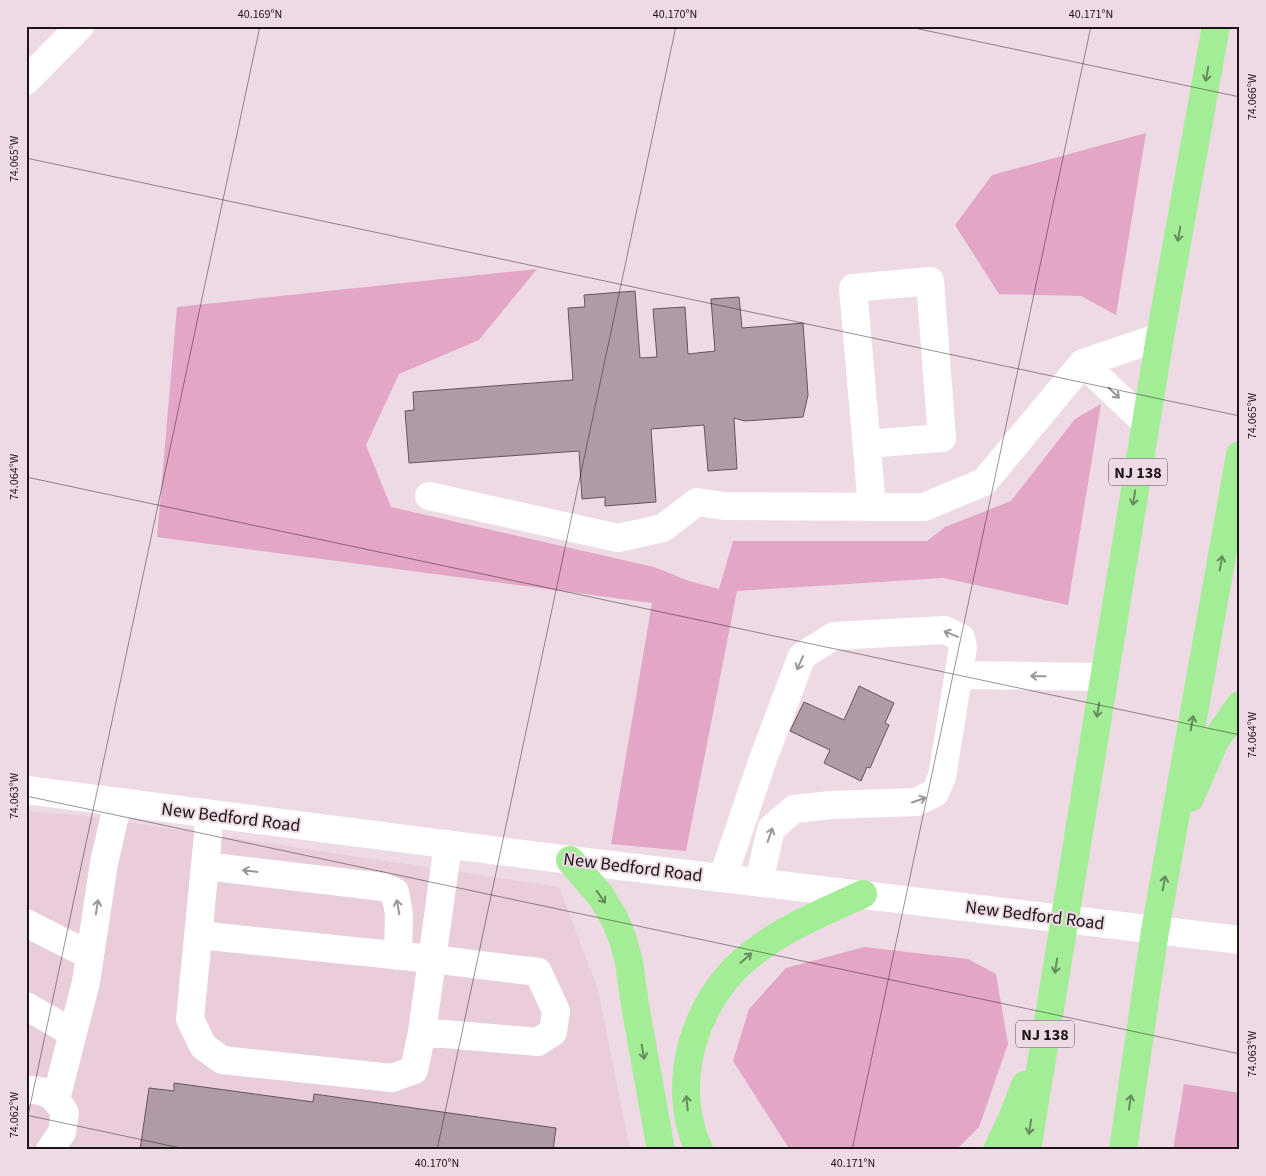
<svg xmlns="http://www.w3.org/2000/svg" width="1266" height="1176" font-family="'Source Sans 3',sans-serif">
<style>
.built{fill:#e9cddb}
.green{fill:#e4a6c7}
.building{fill:#ae9ba5;stroke:#65545d}
.lines{fill:none;stroke-linecap:round;stroke-linejoin:round}
.minor{stroke:#fff;stroke-width:28}
.highway{stroke:#a2ed95;stroke-width:28}
.oneway{stroke:#668c5d}
.oneway2{stroke:#999698}
.ticks{fill:none;stroke:#1c1519;stroke-width:1;stroke-opacity:0.45}
.labels{text-anchor:middle;stroke-width:4;stroke-linejoin:round;paint-order:stroke}
.shield{fill:#eedae4;stroke:#5b5056;stroke-width:1}
.shield-label{font-size:16px;font-weight:bold;fill:#1c1519}
.street-label{font-size:18px;fill:#1c1519;stroke:#eedae4}
.neatline{fill:none;stroke:#1c1519;stroke-width:2}
.ticks-label{font-size:12px;text-anchor:middle;fill:#1c1519}
</style>
<rect width="100%" height="100%" fill="#eedae4"/>
<path class="built" d="M26,811L87,816L559,887L598,989L630,1150H26Z"/>
<path class="green" d="M1146,133L1116,315L1081,296L999,294L955,225L992,175Z
M537,269L479,340L399,374L366,445L391,507L654,567L689,581L719,589L733,541H927L945,527L1011,501L1075,419L1101,404L1068,605L943,578L737,591L686,851L611,844L652,603L157,537L177,307Z
M864,947L968,959L996,974L1008,1044L979,1127L956,1150H790L733,1061L749,1009L786,968Z
M1184,1084L1240,1093V1150H1173Z"/>
<path class="building" d="M635,291L640,358L657,357L653,309L685,307L688,354L715,351L711,299L739,297L742,328L803,323L808,395L803,417L745,421L734,418L737,469L708,471L704,425L651,429L656,502L605,506V497L582,499L579,451L409,463L405,411L414,410L413,392L573,380L568,308L585,307L584,295Z
M859,686L894,703L885,723L889,725L870,768L867,767L861,781L824,763L830,750L790,731L804,702L844,720Z
M174,1083L313,1102L314,1094L556,1128L553,1150H140L149,1088L174,1091Z"/>
<g class="lines">
<path class="minor" d="M26,81L80,26
M1083,363L1146,423
M867,444L942,438L930,281L853,288L872,507
M429,496L618,538L663,528L697,502L724,506L924,507L984,482L1083,363L1160,337
M959,675L1104,677
M26,790L570,860L1240,940
M210,814L190,1019L203,1046L222,1060L392,1078L414,1070L422,1032L448,844
M205,866L383,887L395,892L399,914L398,956
M723,877L762,762L802,656L834,636L945,630L961,638L963,647L942,777L935,793L916,802L831,805L794,809L771,829L759,882
M26,923L89,955
M198,935L432,959L538,972L556,1011L553,1032L538,1042L422,1032
M26,1006L73,1033
M26,1090C47,1089 55,1096 65,1113L62,1132L50,1150
M56,1099L86,982L104,863L118,802"/>
<path class="highway" d="M1190,798L1215,741L1240,705
M570,860L601,896L614,918L622,937L629,962L635,1005L661,1150
M699,1150C668,1083 695,996 753,953C786,927 826,911 863,894
M997,1150L1011,1121L1025,1085
M1027,1150L1160,337L1216,26
M1123,1150L1155,931L1240,455"/>
</g>
<defs><path id="oneway-shaft" d="M-6 0H5M1.5-3L5.5 0L1.5 3" fill="none" stroke-width="1.6" stroke-linecap="round" stroke-linejoin="round" transform="scale(1.25)"/></defs>
<g class="oneway">
<use href="#oneway-shaft" transform="translate(1207 74) rotate(100)"/>
<use href="#oneway-shaft" transform="translate(1179 234) rotate(100)"/>
<use href="#oneway-shaft" transform="translate(1134 498) rotate(99)"/>
<use href="#oneway-shaft" transform="translate(1221 563) rotate(-80)"/>
<use href="#oneway-shaft" transform="translate(1098 710) rotate(99)"/>
<use href="#oneway-shaft" transform="translate(1192 723) rotate(-80)"/>
<use href="#oneway-shaft" transform="translate(1164 883) rotate(-80)"/>
<use href="#oneway-shaft" transform="translate(601 897) rotate(55)"/>
<use href="#oneway-shaft" transform="translate(746 958) rotate(-41)"/>
<use href="#oneway-shaft" transform="translate(1056 966) rotate(99)"/>
<use href="#oneway-shaft" transform="translate(643 1052) rotate(80)"/>
<use href="#oneway-shaft" transform="translate(1130 1102) rotate(-82)"/>
<use href="#oneway-shaft" transform="translate(687 1103) rotate(-96)"/>
<use href="#oneway-shaft" transform="translate(1030 1127) rotate(99)"/>
</g>
<g class="oneway2">
<use href="#oneway-shaft" transform="translate(1114 393) rotate(44)"/>
<use href="#oneway-shaft" transform="translate(951 634) rotate(-158)"/>
<use href="#oneway-shaft" transform="translate(800 663) rotate(114)"/>
<use href="#oneway-shaft" transform="translate(1038 676) rotate(-179)"/>
<use href="#oneway-shaft" transform="translate(919 800) rotate(-19)"/>
<use href="#oneway-shaft" transform="translate(770 835) rotate(-71)"/>
<use href="#oneway-shaft" transform="translate(250 871) rotate(-173)"/>
<use href="#oneway-shaft" transform="translate(97 907) rotate(-81)"/>
<use href="#oneway-shaft" transform="translate(398 907) rotate(-100)"/>
</g>
<path class="ticks" d="M905,26L1240,97M26,158L1240,416M26,477L1240,735M26,796L1240,1054M26,1115L190,1150M26,1125L260,26M437,1150L676,26M852,1150L1091,26"/>
<g class="labels">
<g class="shield">
<rect x="1109" y="458.5" width="58" height="27" rx="4"/>
<rect x="1016" y="1020.5" width="58" height="27" rx="4"/>
</g>
<g class="shield-label">
<text x="1138" y="478">NJ 138</text>
<text x="1045" y="1040">NJ 138</text>
</g>
<g class="street-label">
<text transform="translate(231 817) rotate(7)" y="6">New Bedford Road</text>
<text transform="translate(633 867) rotate(7)" y="6">New Bedford Road</text>
<text transform="translate(1035 915) rotate(7)" y="6">New Bedford Road</text>
</g>
</g>
<rect width="1266" height="1176" fill="none" stroke="#eedae4" stroke-width="55"/>
<rect x="28" y="28" width="1210" height="1120" class="neatline"/>
<g class="ticks-label">
<text x="260" y="18">40.169°N</text>
<text x="675" y="18">40.170°N</text>
<text x="1091" y="18">40.171°N</text>
<text transform="translate(1252 97) rotate(-90)" y="4">74.066°W</text>
<text transform="translate(14 159) rotate(-90)" y="4">74.065°W</text>
<text transform="translate(1252 416) rotate(-90)" y="4">74.065°W</text>
<text transform="translate(14 477) rotate(-90)" y="4">74.064°W</text>
<text transform="translate(1252 735) rotate(-90)" y="4">74.064°W</text>
<text transform="translate(14 796) rotate(-90)" y="4">74.063°W</text>
<text transform="translate(1252 1054) rotate(-90)" y="4">74.063°W</text>
<text transform="translate(14 1115) rotate(-90)" y="4">74.062°W</text>
<text x="437" y="1167">40.170°N</text>
<text x="853" y="1167">40.171°N</text>
</g>
</svg>
